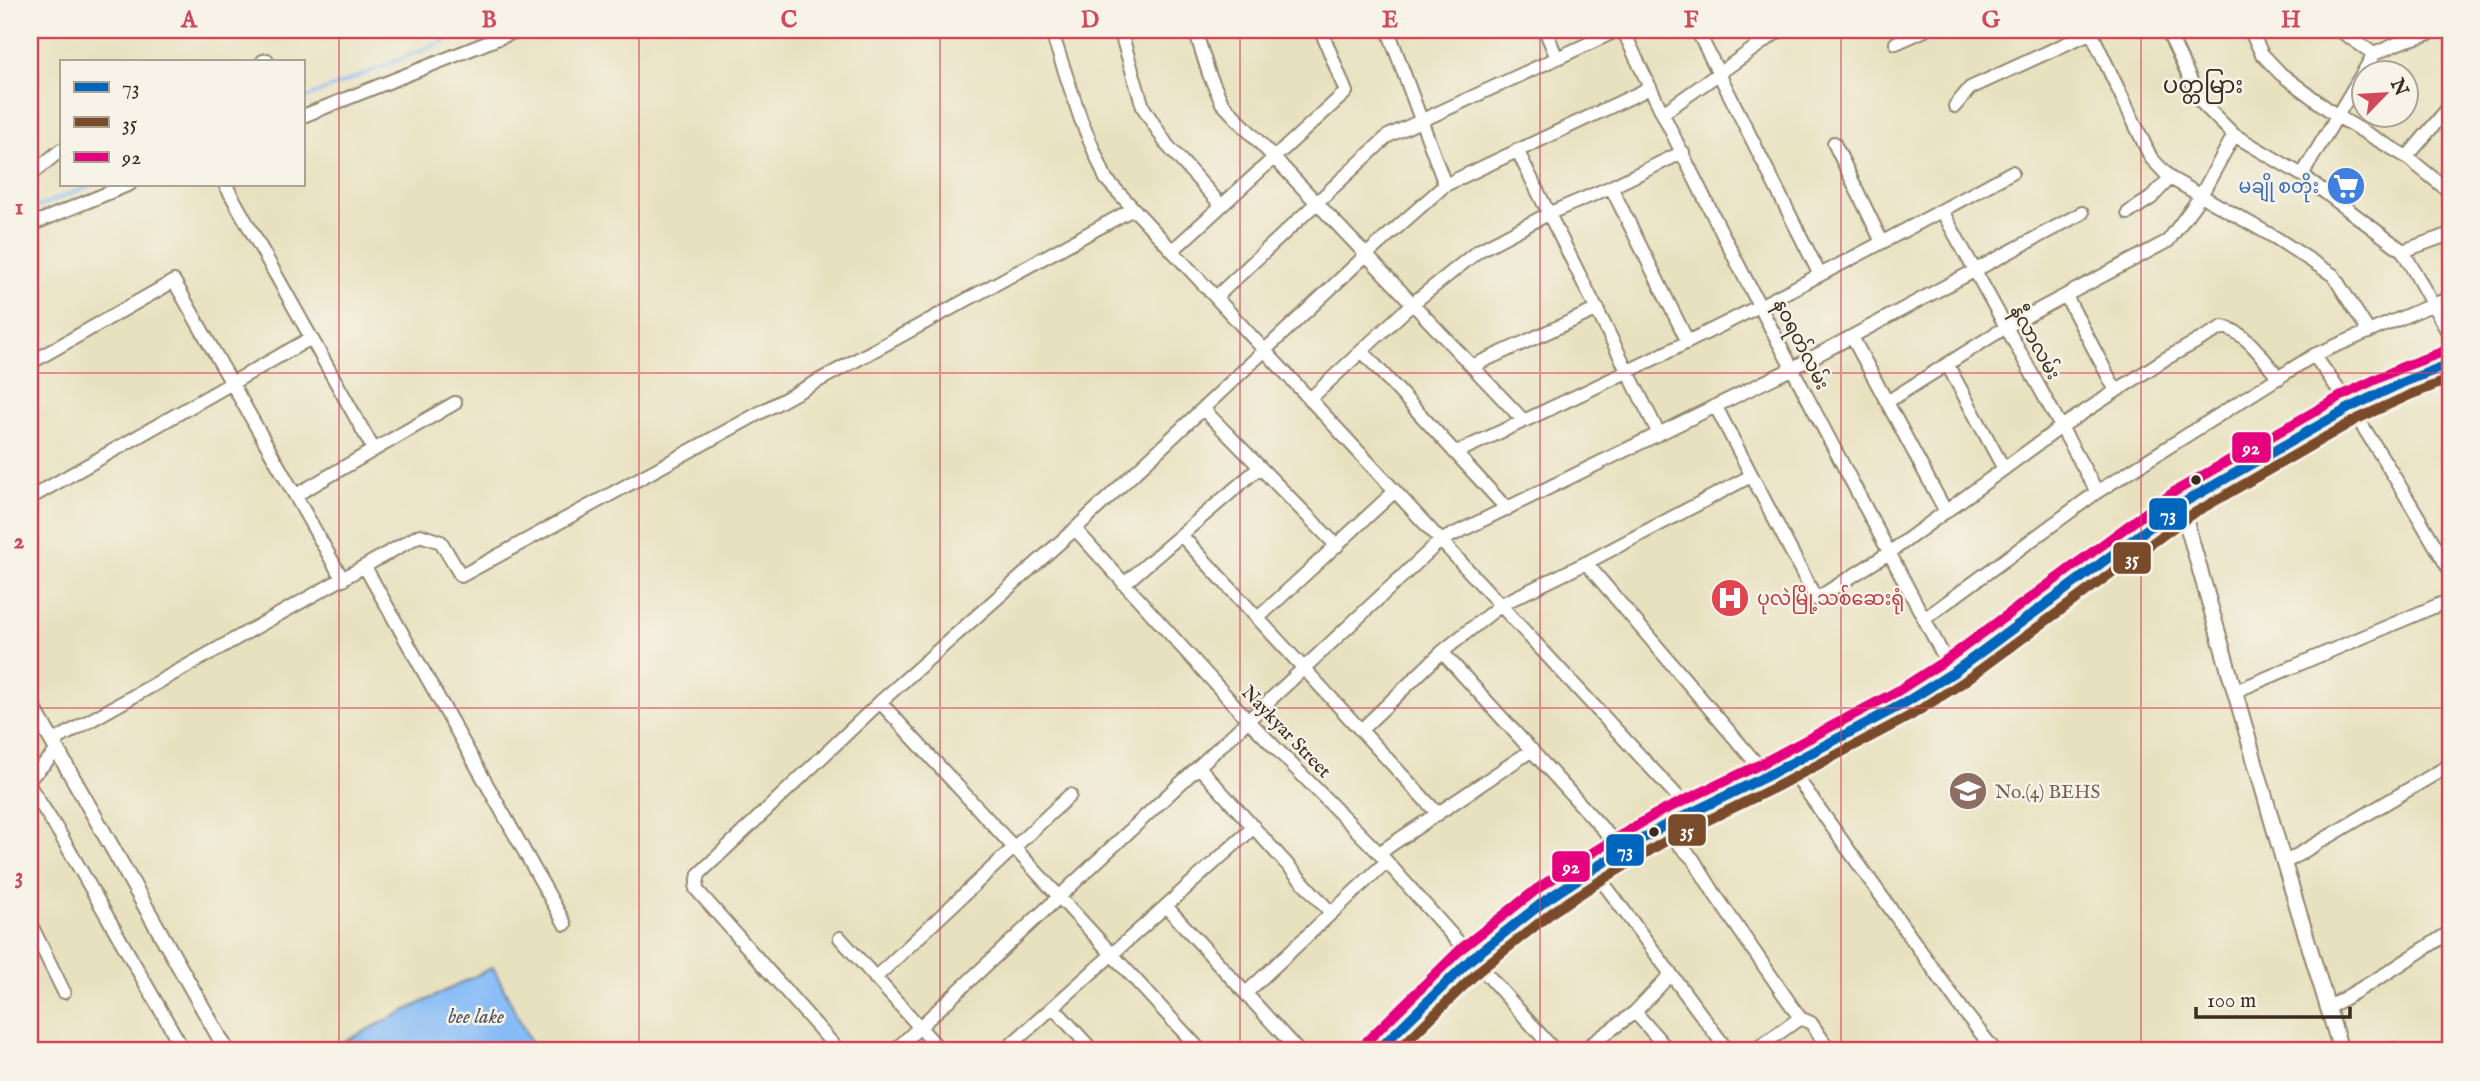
<svg xmlns="http://www.w3.org/2000/svg" width="2480" height="1081" font-family="'IM FELL English','Noto Sans Myanmar',serif">
<style>
.water{fill:#87bcf6;stroke:#61738a;stroke-width:2}
.lines{fill:none;stroke-linecap:round;stroke-linejoin:round}
.stream{stroke:#87bcf6;stroke-width:3.5}
.minor-casing{stroke:#92866f;stroke-width:16}
.tertiary-casing{stroke:#92866f;stroke-width:18}
.primary-casing{stroke:#92866f;stroke-width:23}
.minor{stroke:#fff;stroke-width:12}
.tertiary{stroke:#fff;stroke-width:14}
.primary{stroke:#f8bd88;stroke-width:19}
.bus-1-casing{stroke:#f7f3e8;stroke-width:16}
.bus-2-casing{stroke:#f7f3e8;stroke-width:16}
.bus-3-casing{stroke:#f7f3e8;stroke-width:16}
.bus-1{stroke:#0065bd;stroke-width:10}
.bus-2{stroke:#7a4b2a;stroke-width:10}
.bus-3{stroke:#e5007d;stroke-width:10}
.grid{fill:none;stroke:#d1495b;stroke-width:2;stroke-opacity:0.55}
.bus-dot{fill:#3b2a1e;stroke:#f7f3e8;stroke-width:2.5}
.labels{text-anchor:middle;stroke-width:5;stroke-linejoin:round;paint-order:stroke}
.shop-label{font-size:19px;fill:#366cbe;stroke:#f7f3e8;text-anchor:end}
.street-label{font-size:19px;fill:#3b2a1e;stroke:#f7f3e8}
.health-label{font-size:19px;fill:#be3a42;stroke:#f7f3e8;text-anchor:start}
.education-label{font-size:19px;fill:#785e54;stroke:#f7f3e8;text-anchor:start}
.water-label{font-size:21px;font-style:italic;fill:#52565f;stroke:#f7f3e8}
.quarter-label{font-size:23px;fill:#3b2a1e;stroke:#f7f3e8}
.line-badge{stroke:#f7f3e8;stroke-width:2.5}
.badge-label{font-size:19px;text-anchor:middle;font-weight:bold;fill:#fff}
.neatline{fill:none;stroke:#d1495b;stroke-width:2.5}
.grid-label{font-size:23px;text-anchor:middle;font-weight:bold;fill:#d1495b}
</style>
<rect width="100%" height="100%" fill="#f7f3e8"/>
<filter id="ink" filterUnits="userSpaceOnUse"><feTurbulence type="fractalNoise" baseFrequency=".0143" numOctaves="2"/><feDisplacementMap in="SourceGraphic" scale="14" xChannelSelector="R" yChannelSelector="G"/><feConvolveMatrix kernelMatrix="1 2 1 2 8 2 1 2 1" color-interpolation-filters="sRGB"/></filter>
<filter id="wash" filterUnits="userSpaceOnUse"><feTurbulence type="fractalNoise" baseFrequency=".00686" numOctaves="4" result="noise"/><feDisplacementMap in="SourceGraphic" scale="28" xChannelSelector="R" yChannelSelector="G"/><feGaussianBlur stdDeviation="1.57" result="paint"/><feColorMatrix in="noise" values="0 0 0 0 0 0 0 0 0 0 0 0 0 0 0 0 0 1.4 0 .05"/><feComposite in="paint" operator="in"/></filter>
<g filter="url(#wash)">
<rect width="100%" height="100%" fill="#e8e1c0"/>
<path class="water" d="M493,967L535,1051H325Z"/>
<g class="lines">
<path class="stream" d="M303,99L472,30
M30,210L94,184"/>
</g>
</g>
<g filter="url(#ink)">
<g class="lines">
<g class="minor-casing">
<path id="minor" d="M1051,30L1081,120L1106,179L1692,812
M1120,30L1143,107L1167,145L1221,205
M1195,30L1209,74L1222,103L1524,421
M1388,30L1445,185
M1545,30L1557,58
M1623,30C1721,241 1834,446 1942,653L1954,672
M1697,30L1820,275
M2090,30L2151,158L2170,178L2276,238L2333,275L2369,332
M2167,30L2201,102L2234,135L2302,175L2403,251L2450,336
M2250,30L2262,54L2281,74L2337,116L2407,157L2450,192
M2339,30L2374,54
M1896,43L1925,30
M263,61L267,60
M1955,106L1970,88L2096,30
M1663,113L1780,30
M303,116L519,30
M1834,143L1882,242
M1517,150L1659,434
M2407,157L2450,106
M30,175L61,150
M2302,175L2374,54L2401,42L2439,30
M225,184L374,450
M1611,187L1688,342
M1942,211L2097,492
M2128,213L2151,198L2170,178
M30,225L130,184
M1173,250L1346,92L1321,30
M2403,251L2450,234
M1217,296L1388,136L1618,30
M2066,296L2116,391
M1852,337L1946,512
M1362,351L1507,509
M2314,355C2364,424 2407,497 2450,571
M30,363L174,281L343,580
M1947,364L2004,469
M1472,366L1598,309
M1311,398L1412,304L1478,251L1550,213L1611,187L1683,152
M1887,402L2006,327L2168,241L2200,197L2234,135
M1716,407L1816,599L1889,553L2061,427L2165,359L2223,327C2247,332 2264,360 2279,378
M1204,410L1337,546
M1455,453C1644,366 1830,273 2012,172
M296,495L455,403
M30,498L311,338
M1075,529L1248,720L1379,853L1555,1051
M1181,535L1438,814
M1586,563L1767,776
M365,567L565,924
M1124,584L1260,467
M1258,618L1395,491
M1924,619L2097,492L2314,355L2434,304L2450,299
M1442,652L1623,851
M2236,691L2450,600
M880,702L1201,1051
M1361,730L1442,652L1502,604L1586,563L1751,476
M52,742L420,535L441,542L461,576L1133,209
M1788,765L1962,1009L1995,1051
M1199,767L1331,913
M30,778L57,751
M30,787L60,834L184,1051
M1662,827L1693,859L1716,896L1800,1018L1811,1023L1830,1051
M1379,853L1532,750
M2284,863L2450,765
M1593,869L1728,1051
M1166,906L1298,1051
M30,923L64,992
M840,938L941,1051
M875,978L1070,795
M1246,993L1386,862
M1053,1007L1093,1051
M2328,1008L2387,973L2450,932
M1635,1012L1669,1051
M839,1051L696,889L699,874L880,702L1075,529L1366,255L1445,185L1650,88
M894,1051L1440,541L1793,368L2082,213
M1004,1051L1254,827
M1582,1051L1635,1012L1671,974
M1754,1051L1800,1018
M2392,1051L2395,1049"/>
</g>
<g class="tertiary-casing">
<path id="tertiary" d="M2181,504L2284,863L2341,1051
M30,702L227,1051"/>
</g>
<g class="primary-casing">
<path id="primary" d="M1377,1051L1471,959L1546,900L1593,869L1662,827L1767,776L1903,704L1954,672L2181,504L2351,407L2406,381L2450,364"/>
</g>
<use href="#minor" class="minor"/>
<use href="#tertiary" class="tertiary"/>
<use href="#primary" class="primary"/>
<g class="bus-1-casing">
<path id="bus-1" d="M1377,1051L1471,959L1546,900L1593,869L1662,827L1767,776L1903,704L1954,672L2181,504L2351,407L2406,381L2450,364"/>
</g>
<g class="bus-2-casing">
<path id="bus-2" d="M1397,1051L1480,970L1554,911L1600,881L1669,839L1774,788L1910,716L1962,683L2189,516L2357,419L2412,394L2450,379"/>
</g>
<g class="bus-3-casing">
<path id="bus-3" d="M1367,1041L1462,948L1537,889L1585,857L1656,814L1761,764L1896,692L1946,660L2174,492L2345,394L2400,368L2445,351"/>
</g>
<use href="#bus-1" class="bus-1"/>
<use href="#bus-2" class="bus-2"/>
<use href="#bus-3" class="bus-3"/>
</g>
</g>
<path class="grid" d="M339,30V1051M639,30V1051M940,30V1051M1240,30V1051M1540,30V1051M1841,30V1051M2141,30V1051M30,373H2450M30,708H2450"/>
<defs>
<g id="supermarket-disc" transform="scale(2.0125)"><circle r="9.5" fill="#3f7fe0" stroke="#f7f3e8"/><path d="M-6-5.5h2.5l.6 2H6L4.5 2H-2.5L-4.4-4H-6ZM-1.5 3.2a1.3 1.3 0 1 0 .1 0ZM3 3.2a1.3 1.3 0 1 0 .1 0Z" fill="#fff"/></g>
<g id="hospital-disc" transform="scale(2.0125)"><circle r="9.5" fill="#e0444e" stroke="#f7f3e8"/><path d="M-5-5h3v3.5h4V-5h3V5h-3V1.5h-4V5h-3Z" fill="#fff"/></g>
<g id="school-disc" transform="scale(2.0125)"><circle r="9.5" fill="#8d6e63" stroke="#f7f3e8"/><path d="M0-5L7-2L0 1L-7-2ZM-4 1L0 2.5L4 1V4Q0 6-4 4Z" fill="#fff"/></g>
</defs>
<g fill-rule="evenodd">
<use href="#supermarket-disc" x="2346" y="186"/>
<use href="#hospital-disc" x="1730" y="598"/>
<use href="#school-disc" x="1968" y="791"/>
</g>
<g class="bus-dot">
<circle cx="2196" cy="480" r="6"/>
<circle cx="1654" cy="832" r="6"/>
</g>
<g class="labels">
<g class="shop-label">
<text x="2319" y="193">မချို စတိုး</text>
</g>
<g class="street-label">
<text transform="translate(2036 342) rotate(61)" y="7">နီလာလမ်း</text>
<text transform="translate(1802 344) rotate(63)" y="7">နဝရတ်လမ်း</text>
<text transform="translate(1287 731) rotate(46)" y="7">Naykyar Street</text>
</g>
<g class="health-label">
<text x="1757" y="605">ပုလဲမြို့သစ်ဆေးရုံ</text>
</g>
<g class="education-label">
<text x="1995" y="798">No.(4) BEHS</text>
</g>
<g class="water-label">
<text x="476" y="1023">bee lake</text>
</g>
<g class="quarter-label">
<text x="2203" y="93">ပတ္တမြား</text>
</g>
</g>
<g class="line-badge">
<rect x="2231" y="431" width="41" height="33" rx="7" fill="#e5007d"/>
<rect x="2148" y="497" width="40" height="34" rx="7" fill="#0065bd"/>
<rect x="2112" y="541" width="40" height="34" rx="7" fill="#7a4b2a"/>
<rect x="1667" y="813" width="40" height="34" rx="7" fill="#7a4b2a"/>
<rect x="1605" y="833" width="40" height="34" rx="7" fill="#0065bd"/>
<rect x="1551" y="850" width="40" height="33" rx="7" fill="#e5007d"/>
</g>
<g class="badge-label">
<text x="2251" y="454">92</text>
<text x="2168" y="521">73</text>
<text x="2132" y="565">35</text>
<text x="1687" y="837">35</text>
<text x="1625" y="857">73</text>
<text x="1571" y="873">92</text>
</g>
<rect width="2480" height="1081" fill="none" stroke="#f7f3e8" stroke-width="77"/>
<rect x="60" y="60" width="245" height="126" fill="#f7f3e8" stroke="#aca397" stroke-width="2"/>
<rect x="74" y="82" width="35" height="10" fill="#0065bd" stroke="#aca397" stroke-width="2"/>
<text x="122" y="94" font-size="21" fill="#3b2a1e">73</text>
<rect x="74" y="117" width="35" height="10" fill="#7a4b2a" stroke="#aca397" stroke-width="2"/>
<text x="122" y="130" font-size="21" fill="#3b2a1e">35</text>
<rect x="74" y="152" width="35" height="10" fill="#e5007d" stroke="#aca397" stroke-width="2"/>
<text x="122" y="164" font-size="21" fill="#3b2a1e">92</text>
<g transform="translate(2385 94) rotate(65)"><circle r="33" fill="#f7f3e8" stroke="#aca397" stroke-width="2"/>
<path d="M0-5L12 26L0 18L-12 26Z" fill="#d1495b"/>
<text y="-10" font-size="19" font-weight="bold" text-anchor="middle" fill="#3b2a1e">N</text>
</g>
<path d="M2196 1007v10h154v-10" fill="none" stroke="#3b2a1e" stroke-width="3.5"/>
<text x="2207" y="1007" font-size="21" fill="#3b2a1e" stroke="#f7f3e8" stroke-width="5" paint-order="stroke">100 m</text>
<rect x="38" y="38" width="2404" height="1004" class="neatline"/>
<g class="grid-label">
<text x="189" y="27">A</text>
<text x="489" y="27">B</text>
<text x="789" y="27">C</text>
<text x="1090" y="27">D</text>
<text x="1390" y="27">E</text>
<text x="1691" y="27">F</text>
<text x="1991" y="27">G</text>
<text x="2291" y="27">H</text>
<text x="19" y="214">1</text>
<text x="19" y="548">2</text>
<text x="19" y="883">3</text>
</g>
</svg>
